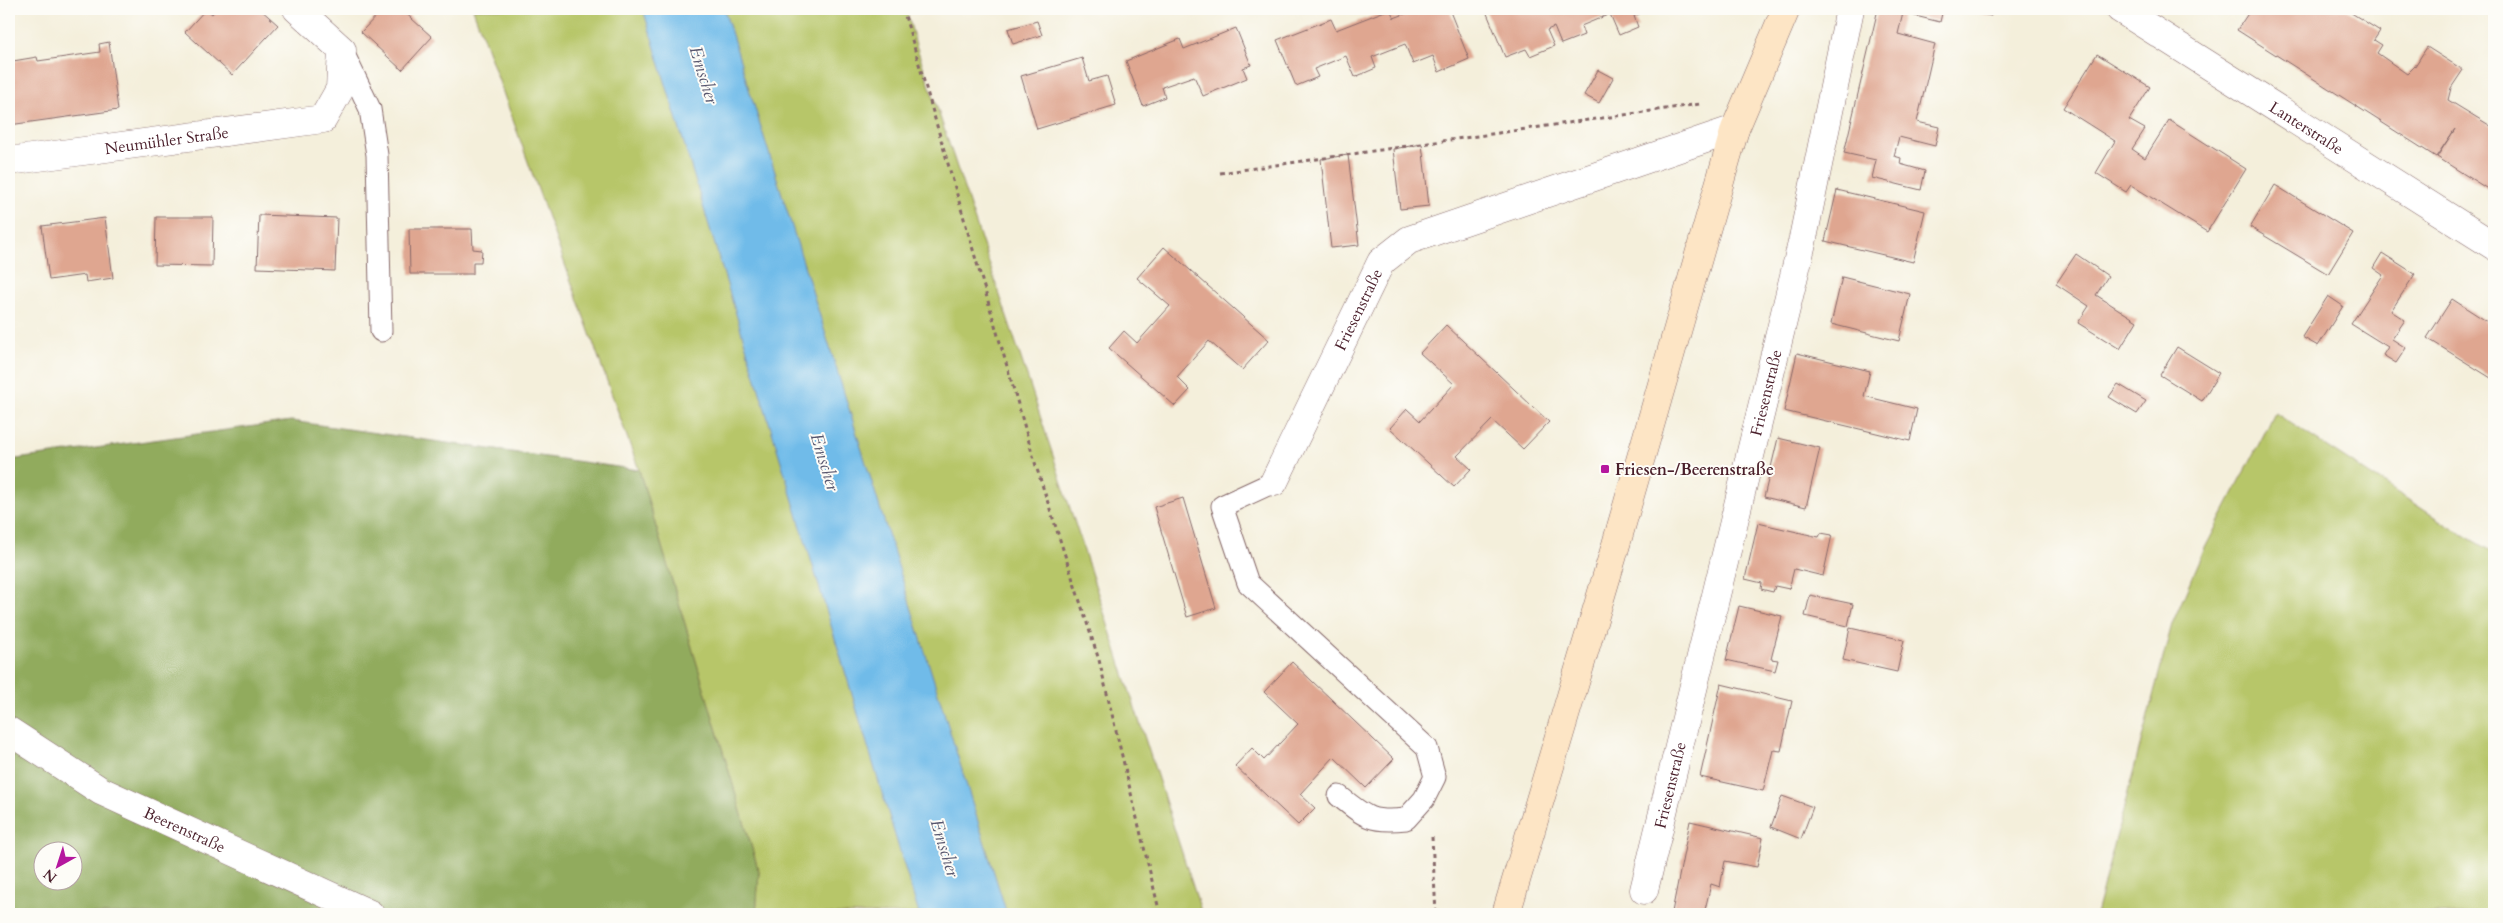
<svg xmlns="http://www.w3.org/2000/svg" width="2503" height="923" font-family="Cardo,serif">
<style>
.green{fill:#b7c669;stroke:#80724a}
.forest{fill:#91ab5d;stroke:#6e6544;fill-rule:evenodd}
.water{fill:#70bbe9;stroke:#5d6d8a}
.building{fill:#dfa690}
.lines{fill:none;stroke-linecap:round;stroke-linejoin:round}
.service-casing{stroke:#866869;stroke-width:23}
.minor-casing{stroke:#866869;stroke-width:29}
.secondary-casing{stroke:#866869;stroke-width:29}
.path{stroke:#866869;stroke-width:3;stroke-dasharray:4 4;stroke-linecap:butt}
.service{stroke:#fff;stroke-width:21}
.minor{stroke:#fff;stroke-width:28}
.secondary{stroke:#fde5c5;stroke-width:28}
.poi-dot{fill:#b5179e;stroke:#fdfcf7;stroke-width:2}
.labels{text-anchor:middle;stroke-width:4;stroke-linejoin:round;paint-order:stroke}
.street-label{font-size:16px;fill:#4a1f2b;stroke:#fdfcf7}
.poi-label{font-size:16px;font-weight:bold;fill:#4a1f2b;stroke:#fdfcf7;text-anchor:start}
.water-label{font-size:18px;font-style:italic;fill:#57566e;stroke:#fdfcf7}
</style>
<rect width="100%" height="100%" fill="#fdfcf7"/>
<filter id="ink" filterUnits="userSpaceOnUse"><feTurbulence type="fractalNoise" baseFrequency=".02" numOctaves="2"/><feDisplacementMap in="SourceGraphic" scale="10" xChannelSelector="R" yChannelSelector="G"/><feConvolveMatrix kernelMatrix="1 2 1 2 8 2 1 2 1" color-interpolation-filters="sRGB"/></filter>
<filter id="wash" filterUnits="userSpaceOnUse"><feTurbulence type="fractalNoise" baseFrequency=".0096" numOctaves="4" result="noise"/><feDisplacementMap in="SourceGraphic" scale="20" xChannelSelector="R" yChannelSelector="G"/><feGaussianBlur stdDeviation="1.12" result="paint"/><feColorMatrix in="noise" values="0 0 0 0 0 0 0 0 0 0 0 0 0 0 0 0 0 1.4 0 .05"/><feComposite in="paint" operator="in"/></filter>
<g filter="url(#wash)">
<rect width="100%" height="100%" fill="#f4efdb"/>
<path class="green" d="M473,9H906L916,45L1032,391L1202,914H756L759,872L639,470Z
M2275,413L2450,527L2494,553V914H2096L2172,624L2205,548Z"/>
<path class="forest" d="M291,421L639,470L759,872L756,914H522L484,909L480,914H9V460ZM42,850H72V880H42Z"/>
<path class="water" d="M643,9H724L1007,914H919Z"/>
<g id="blocks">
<path class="building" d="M206,9L212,14L217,9H260L278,25L232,75L185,32Z
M383,9H401L432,37L402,70L361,32Z
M1390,9L1394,18L1418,9H1449L1469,59L1439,72L1433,56L1413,64L1405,44L1372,57L1376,68L1355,77L1346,56L1314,69L1318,77L1296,86L1277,40L1331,19L1336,30Z
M1492,9H1652L1634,16L1638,27L1619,35L1610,14L1581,26L1584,35L1561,44L1554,27L1547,30L1554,46L1530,56L1526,49L1505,57L1486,11Z
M1878,9H1943L1940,22L1903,13L1898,34L1935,44L1917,122L1939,127L1935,146L1899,137L1894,156L1901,158L1900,164L1925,171L1921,190L1872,178L1876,160L1844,153Z
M1962,9H1993L1991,16Z
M2251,9H2345L2380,31L2374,40L2382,45L2377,53L2407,74L2415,66L2427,47L2463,70L2451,88L2448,100L2494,128V193L2437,157L2455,129L2436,157L2237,30Z
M1037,21L1042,35L1013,44L1008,29Z
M1236,28L1251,65L1243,68L1247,78L1203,96L1194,76L1162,87L1165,97L1143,106L1126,61L1180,39L1184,49Z
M109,42L118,110L9,125V65L13,64V61L37,57L38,61L100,52L99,44Z
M2097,54L2150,87L2129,120L2145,129L2132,149L2145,158L2169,120L2246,169L2207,232L2131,185L2126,192L2096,173L2115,141L2063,108Z
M1082,58L1089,81L1107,76L1116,105L1037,129L1021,76Z
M1598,70L1613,78L1599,103L1584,95Z
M1422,144L1429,206L1400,209L1393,149Z
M1348,155L1359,245L1331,248L1321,159Z
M2275,185L2353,233L2328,274L2250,227Z
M1837,190L1925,211L1913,262L1825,241Z
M259,215L337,218L335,271L257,268Z
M156,217H213L212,266L155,265Z
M105,218L113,278L86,282L85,275L49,280L42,226Z
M409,229H472L473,249L482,250L481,262H473V274H410Z
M1164,247L1269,340L1242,370L1209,341L1177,377L1190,390L1175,406L1109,348L1124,331L1137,343L1170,306L1137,278Z
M2382,253L2415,274L2391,311L2405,320L2392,339L2406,348L2396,363L2383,355L2388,347L2351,324L2383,275L2373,268Z
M2076,254L2108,276L2096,295L2137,321L2120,349L2078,323L2089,306L2056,284Z
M1842,277L1910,294L1899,341L1831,324Z
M2328,296L2343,306L2318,346L2302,337Z
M2452,299L2494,326V373L2491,378L2427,338Z
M1446,325L1549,422L1523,449L1492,420L1457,456L1471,469L1454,487L1390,428L1407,409L1420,421L1454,384L1420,353Z
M2177,347L2219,373L2202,401L2160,375Z
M1797,353L1870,371L1864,396L1917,409L1910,441L1784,411Z
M2118,384L2146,401L2137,414L2109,397Z
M1778,438L1820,448L1806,507L1764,497Z
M1183,498L1216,608L1187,617L1154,507Z
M1758,523L1819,537L1821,533L1832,535L1823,576L1794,569L1789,589L1775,586L1773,592L1761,589L1762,583L1745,579Z
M1810,595L1853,604L1848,626L1805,616Z
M1739,606L1782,616L1771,659L1778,660L1775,671L1726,660Z
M1850,628L1904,640L1897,672L1843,660Z
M1292,662L1394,759L1366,788L1334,757L1300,794L1315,808L1298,825L1235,766L1252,748L1264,760L1298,724L1264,692Z
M1721,684L1792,701L1781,751L1773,750L1763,791L1700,777Z
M1782,796L1813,807L1801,839L1771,827Z
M1690,821L1763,838L1757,867L1725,861L1720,887L1711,884L1704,914L1672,912Z"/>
</g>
</g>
<g filter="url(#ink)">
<use href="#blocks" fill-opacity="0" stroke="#866869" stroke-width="1"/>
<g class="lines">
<g class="service-casing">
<path id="service" d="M342,50L370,109L377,155L381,331
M1274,482L1222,506L1248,583L1427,748L1435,777L1424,799L1406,819C1372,823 1366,818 1339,796"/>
</g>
<g class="minor-casing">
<g id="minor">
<path id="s1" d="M2120,9L2494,246"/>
<path id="s2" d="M9,161L323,119L340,89L342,50L297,9"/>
<path id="s3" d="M1274,482L1381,262L1409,240L1735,129"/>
<path id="s4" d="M9,731L101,791L370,914"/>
<path id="s5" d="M1644,890L1802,243L1850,9"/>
</g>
</g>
<g class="secondary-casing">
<path id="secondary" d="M1506,914L1613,555L1735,129L1786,9"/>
</g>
<path class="path" d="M903,9L1036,466L1099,660L1160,914
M1220,173L1700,104
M1432,837L1436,914"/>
<use href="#service" class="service"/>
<use href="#minor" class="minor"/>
<use href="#secondary" class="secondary"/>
</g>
</g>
<rect class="poi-dot" x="1600" y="464" width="10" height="10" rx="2.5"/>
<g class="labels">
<g class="street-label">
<text dy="6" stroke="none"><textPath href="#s1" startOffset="221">Lanterstraße</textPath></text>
<text dy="6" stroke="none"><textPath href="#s2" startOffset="159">Neumühler Straße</textPath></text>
<text dy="6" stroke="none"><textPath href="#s3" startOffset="192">Friesenstraße</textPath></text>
<text dy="6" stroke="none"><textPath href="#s5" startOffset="512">Friesenstraße</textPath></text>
<text dy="6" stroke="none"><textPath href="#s5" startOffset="108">Friesenstraße</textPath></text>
<text dy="6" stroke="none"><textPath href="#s4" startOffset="202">Beerenstraße</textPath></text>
</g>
<g class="poi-label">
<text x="1615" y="475">Friesen-/Beerenstraße</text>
</g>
<g class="water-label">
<text transform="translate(704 75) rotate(73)" y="6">Emscher</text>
<text transform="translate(825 462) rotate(73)" y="6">Emscher</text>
<text transform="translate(945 848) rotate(73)" y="6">Emscher</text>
</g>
</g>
<rect width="2503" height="923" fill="none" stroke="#fdfcf7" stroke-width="30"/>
<g transform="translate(58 866) rotate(219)"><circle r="24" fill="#fdfcf7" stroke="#b5a4a5"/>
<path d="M0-4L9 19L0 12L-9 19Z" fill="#b5179e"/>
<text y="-8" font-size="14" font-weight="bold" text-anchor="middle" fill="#4a1f2b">N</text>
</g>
</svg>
